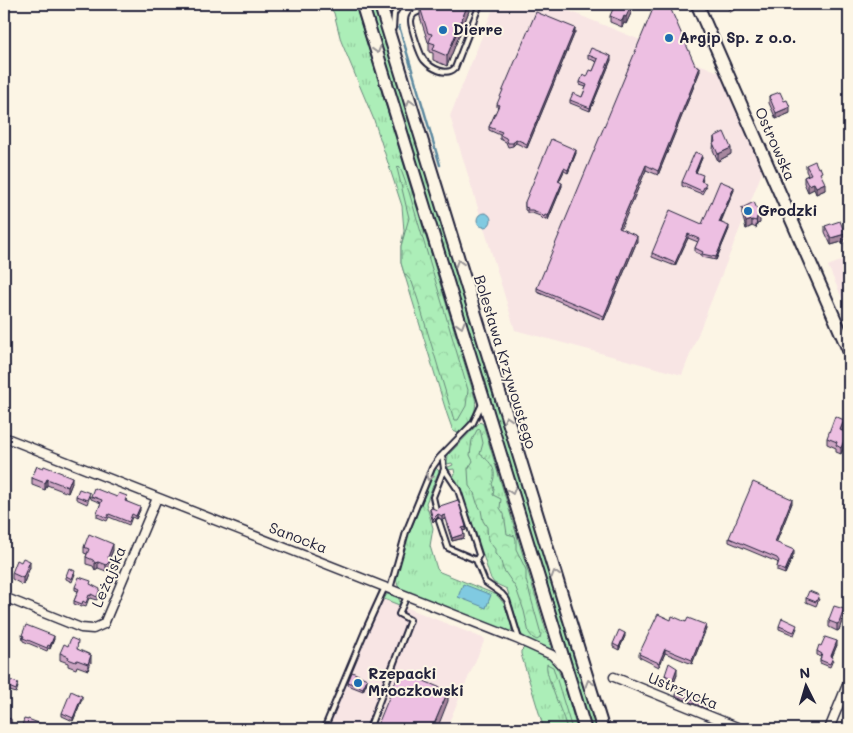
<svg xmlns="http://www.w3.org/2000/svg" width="853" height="733" font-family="Mali,sans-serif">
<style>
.built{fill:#f8e5e4}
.grass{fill:url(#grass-tufts);stroke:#67887a}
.forest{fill:url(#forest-crowns);stroke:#67887a}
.water{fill:#80cae1;stroke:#5a879f}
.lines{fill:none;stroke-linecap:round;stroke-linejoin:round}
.stream{stroke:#5a879f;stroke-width:2.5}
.lane-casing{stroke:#22223b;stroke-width:8}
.street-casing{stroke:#22223b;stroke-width:11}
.secondary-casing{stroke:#22223b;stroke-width:15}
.lane{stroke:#fcf5e5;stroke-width:4}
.street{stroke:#fcf5e5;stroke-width:8}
.secondary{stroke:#fcf5e5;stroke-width:11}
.wall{fill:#cca4c2;stroke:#22223b}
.shaded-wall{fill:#a6869e;stroke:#22223b}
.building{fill:#edbfe2;stroke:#22223b}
.oneway{stroke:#9a9698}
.poi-dot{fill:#1f6fb2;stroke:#fcf5e5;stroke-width:2}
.labels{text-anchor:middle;stroke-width:4;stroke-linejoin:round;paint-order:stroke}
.poi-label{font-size:15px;font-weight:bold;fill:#22223b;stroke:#fcf5e5;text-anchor:start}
.street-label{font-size:15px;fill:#22223b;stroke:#fcf5e5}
</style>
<defs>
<pattern id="grass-tufts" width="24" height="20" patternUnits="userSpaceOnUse" patternTransform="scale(1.25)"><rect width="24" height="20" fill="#aceeb8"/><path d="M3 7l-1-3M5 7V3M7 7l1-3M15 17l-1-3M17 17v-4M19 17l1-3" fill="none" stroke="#94cc9f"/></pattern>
<pattern id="forest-crowns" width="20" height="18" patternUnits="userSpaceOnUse" patternTransform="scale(1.25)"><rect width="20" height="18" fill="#aceeb8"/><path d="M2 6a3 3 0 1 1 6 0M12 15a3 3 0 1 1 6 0" fill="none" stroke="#94cc9f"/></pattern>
</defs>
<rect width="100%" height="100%" fill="#fcf5e5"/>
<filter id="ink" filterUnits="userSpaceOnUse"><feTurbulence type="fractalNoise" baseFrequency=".02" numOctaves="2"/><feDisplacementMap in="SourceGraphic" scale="10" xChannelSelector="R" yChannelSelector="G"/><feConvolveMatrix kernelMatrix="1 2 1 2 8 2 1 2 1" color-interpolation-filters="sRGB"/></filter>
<g filter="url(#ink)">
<path class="built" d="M495,4H552L721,73L763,170L682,375L515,330L450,116Z
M849,250V314L828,266L848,258L846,252Z
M378,596L485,639L446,729H320L372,604Z"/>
<path class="grass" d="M328,4H355L475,398C478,413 469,423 458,433L453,431L447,414L401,263V246L404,231L402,206L374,120L341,41L334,13Z
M367,4H375L598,729H589Z
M480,422L483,424L552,650L528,640L521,634L507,589L494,583L490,577L475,530L466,510L457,481L451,476L455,475L454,469L448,470V467L453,465L452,463L447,464L448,455Z
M436,468L439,471L426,503L433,528L430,546L437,569L440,572L497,595L505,605L512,628L510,633L401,590L398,586L396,578L406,541Z
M387,594L398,597L400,601L399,605L384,599Z
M525,647C533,650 543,653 550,659C562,668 572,713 577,729H544L521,654V651Z"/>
<path class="forest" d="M399,166L400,167L409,192L468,390L466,406L458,420H454L418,300L412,282L404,273L401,263V246L409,218L397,168Z
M480,429L483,443L480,454C491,462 498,470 492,484L494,489L493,495L501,499L500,508L504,514L507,534L515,536L516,540V549L526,570V580L541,634L540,638L537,640L533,638L529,633L524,611L516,588L503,569L500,558L495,554V549L488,540L487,527L483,521L481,510L477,503L474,493L469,486L468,469L473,461L470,455L472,440L477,430Z
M547,664L553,667L572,729H567C564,715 544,674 547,664Z"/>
<path class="water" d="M477 220a7 7 0 1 1 14 0a7 7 0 1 1-14 0Z
M463,584L491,595L486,608L458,597Z"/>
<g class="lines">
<path class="stream" d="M399,26L440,165"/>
<g class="lane-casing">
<path id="lane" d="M424,9L414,14C412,16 411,18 411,21C411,28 420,55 424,60C431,68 446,77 455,68L480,4
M393,28L394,14L400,4
M442,455L444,469L458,490L479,555L476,560
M436,510L433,497L444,469
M439,521L448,548L476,560L485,582L502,594L507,600L519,639
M390,589L406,532L432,468L439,458L473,423L482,404
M325,726L333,729
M324,729L365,631L385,587
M369,729L410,620L399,614L407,596"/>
</g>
<g class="street-casing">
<path id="street" d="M4,437L519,640L552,655L564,668
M4,597L81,628L93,629L104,624L157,498
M614,677L742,729
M829,729L849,680"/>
</g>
<g class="secondary-casing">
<path id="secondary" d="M362,4L585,729
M380,4L603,729
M697,4L849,351"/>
</g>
<use href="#lane" class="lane"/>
<use href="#street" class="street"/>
<use href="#secondary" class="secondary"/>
</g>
<path class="wall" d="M471,4V6L447,66L433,60V53L429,52V43L428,42L420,17V7Z
M631,4V13L626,24L624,23L622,27L610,22V16Z
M726,4H745V5L730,12Z
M575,32L527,148L516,143L513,146L508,147L506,142L500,139V135L489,130V127L498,108L497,107V104Z
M588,55L611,60L590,111L570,103V100L582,97L586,87L580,85V82L587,77L593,71L597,62L588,58Z
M695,65L700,71L658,175L646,170L620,229L637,241L604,320L537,292V288Z
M769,96L790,113L776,119L769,103Z
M714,137L731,154L718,161L713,150Z
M576,153L568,173L564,171L559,181L562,186L548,220L545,218L544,220L540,216L532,213H527V211L525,210V202Z
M702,158L696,172L703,178L702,182L706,187L702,194L682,186V182Z
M806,165L822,179L825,190L816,194L814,189L808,192L804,183V177L808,175L806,171Z
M734,190L721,222L729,229L716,260L702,257V255L695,252V248L698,242L688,238L675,266L652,257V253L702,224Z
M742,208L760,223L757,224L756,228L752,226L746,229L742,214Z
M825,226L845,241L831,245L825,232Z
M844,427L842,431L847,440L841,454L836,452V448L827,444V438Z
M37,466L72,483L68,493L47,485L45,490L32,485V478Z
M76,496H90L87,504L76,499Z
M91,496L117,497L127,499L126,501L140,510L136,519L132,517L129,525L109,517L107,521L97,517V513L101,503L91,499Z
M792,503L776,543L794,554L785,574L777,571V567L778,563L777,562L729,542V538Z
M432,508L466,530L463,531L464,538L452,541L445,519L442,520L438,517L433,522L430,512V509Z
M84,547L113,550L109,560L110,568L106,571L98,568L95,570L93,566L86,564V557L87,554L84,553Z
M30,567L23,585L12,579V573Z
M75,574L72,582L66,579V576Z
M91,585L100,592L97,600L91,598V599L89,598L86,606L83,605L82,607L74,604V601L78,591L75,590V587Z
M806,598L819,599L816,606L806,602Z
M844,615L839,630L837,631L829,627V619Z
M671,620L686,622L706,629L692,664L665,653L659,667L639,657V654Z
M779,626L797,628L794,635L779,629Z
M22,635L54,639L50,649L48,648L47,651L23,641Z
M625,636L619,650L613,647V644Z
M837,645L832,657L833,660L830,667L820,663V660L821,657L817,655V651L821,646Z
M68,646L78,649L91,662L88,670L77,666L76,669L68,666V663L60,660V653Z
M665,675H677L673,685L665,681Z
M348,682H367L363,691L348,685Z
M4,685L18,687L16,693L4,689Z
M849,690V703L846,701V698Z
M676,693L709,703L707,709L676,696Z
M82,699L73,721L62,716V713Z"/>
<path class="shaded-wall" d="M468,4H471V6L447,66V56Z
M629,4H631V13L626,24V17Z
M733,4H745V5L730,12V5Z
M624,16V23L622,27V21Z
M575,28V32L527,148V144Z
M611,56V60L590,111V108Z
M700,67V71L658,175V171Z
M790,107V113L776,119V113Z
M516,139V143L513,146V143Z
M731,148V154L718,161V154Z
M576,150V153L568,173V170Z
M702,155V158L695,175V172Z
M646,165V170L619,233V228Z
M564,168V171L558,184V181Z
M562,183V186L548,220V216Z
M814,183V189L808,192V185Z
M825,183V190L816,194V187Z
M734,187V190L719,225V222Z
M760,216V223L757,224L756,228L757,217Z
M752,220V226L746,229V222Z
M729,226V229L716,260V257Z
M688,234V238L675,266V263Z
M845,234V241L831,245V238Z
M637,236V241L604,320V316Z
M844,420V427L840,437V430Z
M847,433V440L841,454V448Z
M6,452V458L4,463V457Z
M72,477V483L68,493V487Z
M47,479V485L45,490V483Z
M792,499V503L775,546V542Z
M140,507V510L136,519V516Z
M438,514V517L433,522V519Z
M445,515V519L442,520V516Z
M466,527V530L462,531V528Z
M464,534V538L452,541V538Z
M113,544V550L108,563L110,561V568L106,571V565L108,557Z
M794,550V554L785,574V571Z
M30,561V567L23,585V578Z
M98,562V568L95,570V563Z
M844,609V615L839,630L837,631V624Z
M706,625V629L692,664V660Z
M625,633V636L619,650V647Z
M54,636V639L50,649V646Z
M837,641V645L831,659V656Z
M665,649V653L659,667V663Z
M91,655V662L88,670V664Z
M677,668V675L673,685V679Z
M367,679V682L363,691V688Z
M448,691V701L437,729H432Z
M82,696V699L73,721V718Z"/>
<path class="building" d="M432,4H468L447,56L433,50L435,44L429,42L432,34L428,33L420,7Z
M615,4H629V5L631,6L626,17L624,16L622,21L610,16Z
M655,4H665L669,5L695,65L700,67L658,171L646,165L619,228L637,236L604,316L537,288Z
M536,12L575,28L527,144L516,139L513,143H508L506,138L500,135L502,132L489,127L499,105L497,104Z
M591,48L611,56L590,108L570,100L573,93L582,97L587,85L580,82L583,75L587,77L590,70L593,71L598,59L588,55Z
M780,92L784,101L787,100L790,107L776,113L769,96Z
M724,132L731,148L718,154L713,143L715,142L714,137Z
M551,139L576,150L568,170L564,168L558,181L562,183L548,216L545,215L544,217L540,213L532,210H527L528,208L525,207V202Z
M695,152L702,155L695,172L703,175L701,181L706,183L702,191L682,182Z
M815,161L818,168L820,167L822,172L820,173L825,183L816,187L814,183L808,185L804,177L811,174L806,165Z
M720,181L734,187L719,222L729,226L716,257L702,254L703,252L695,248L699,239L688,234L675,263L652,253L670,210L702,224Z
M754,202L760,216L757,217L756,221L752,220L746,222L742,208Z
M840,221L845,234L831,238L825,226Z
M835,416L844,420L840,430L847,433L841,448L836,445L837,442L827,438Z
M37,466L43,468L44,466L72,477L68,487L47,479L45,483L32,478Z
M753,482L792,499L775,542L794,550L785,571L777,567L779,561L777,558L729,538Z
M94,488L117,497L119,493L127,496L125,501L140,507L136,516L132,514L129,522L109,514L107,518L97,513L102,500L91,496Z
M79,489L90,493L87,500L76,496Z
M458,500L466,527L462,528L464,534L452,538L445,515L442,516L438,514L433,519L430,509L432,508L437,510L440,506Z
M89,534L113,544L108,557L110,561L106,565L98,562L95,563L93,560L86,557L89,549L84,547Z
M23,558L30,561L23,578L12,573L17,560L21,562Z
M69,568L75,571L72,579L66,576Z
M79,577L91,581L90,584L100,589L97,597L91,594V596L89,595L86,603L83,601L82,604L74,601L79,589L75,587Z
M809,591L819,595L816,602L806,598Z
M834,606L844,609L839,623L837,624L829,621V619Z
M658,614L671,620L672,616L686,622L688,618L706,625L692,660L665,649L659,663L639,654Z
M782,618L797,625L794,632L779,626Z
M26,625L54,636L50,646L48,645L47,648L23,638L24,636L22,635Z
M619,630L625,633L619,647L613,644Z
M825,637L837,641L831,656L833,657L830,664L820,660L822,654L817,651L819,645L821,646Z
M71,638L78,641L77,649L91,655L88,664L77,660L76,662L68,659L69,657L60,653L64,644L68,646Z
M669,663L677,668L673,679L665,675Z
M400,671L448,691L432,729H376Z
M352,672L367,679L363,688L348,682Z
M6,679L18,683L16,690L4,685Z
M679,688L709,700L707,705L676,693Z
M849,690V699L846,698Z
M71,691L82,696L73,718L62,713Z
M4,717L11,719L12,725L9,729L4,728Z
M24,719L28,720V719L41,724L40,729H21Z
M849,722V729H846Z"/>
<defs><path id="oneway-chevron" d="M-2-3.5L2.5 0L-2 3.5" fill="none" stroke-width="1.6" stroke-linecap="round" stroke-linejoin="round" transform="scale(1.25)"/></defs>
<g class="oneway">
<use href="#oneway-chevron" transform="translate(377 50) rotate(73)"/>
<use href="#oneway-chevron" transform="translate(410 103) rotate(-107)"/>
<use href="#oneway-chevron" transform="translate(459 263) rotate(-107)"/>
<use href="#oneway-chevron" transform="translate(461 325) rotate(73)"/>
<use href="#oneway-chevron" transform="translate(507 419) rotate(-107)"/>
<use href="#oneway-chevron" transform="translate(429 477) rotate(113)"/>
<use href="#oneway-chevron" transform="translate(512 491) rotate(73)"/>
<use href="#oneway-chevron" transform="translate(555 574) rotate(-107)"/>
<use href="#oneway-chevron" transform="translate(589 683) rotate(-107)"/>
</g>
</g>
<g class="poi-dot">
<circle cx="443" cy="30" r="5"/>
<circle cx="669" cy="38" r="5"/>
<circle cx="748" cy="211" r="5"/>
<circle cx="358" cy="683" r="5"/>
</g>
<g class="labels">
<g class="poi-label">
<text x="453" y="35">Dierre</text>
<text x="679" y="43">Argip Sp. z o.o.</text>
<text x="758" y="216">Grodzki</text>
<text x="368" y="679">Rzepacki<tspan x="368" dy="17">Mroczkowski</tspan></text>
</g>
<g class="street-label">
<text transform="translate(775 144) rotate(66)" y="5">Ostrowska</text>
<text transform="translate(505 362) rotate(73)" y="5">Bolesława Krzywoustego</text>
<text transform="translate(298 538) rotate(21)" y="5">Sanocka</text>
<text transform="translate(109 577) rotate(-67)" y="5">Leżajska</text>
<text transform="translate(683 691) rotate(22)" y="5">Ustrzycka</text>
</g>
</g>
<rect width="853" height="733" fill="none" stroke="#fcf5e5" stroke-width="20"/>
<rect x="10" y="10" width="833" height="713" fill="none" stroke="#22223b" stroke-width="2" filter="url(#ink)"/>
<g transform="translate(806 686) rotate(355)" stroke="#fcf5e5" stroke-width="4" paint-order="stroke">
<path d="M0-4L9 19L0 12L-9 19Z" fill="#22223b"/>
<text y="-8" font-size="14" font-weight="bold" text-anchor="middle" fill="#22223b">N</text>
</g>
</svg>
